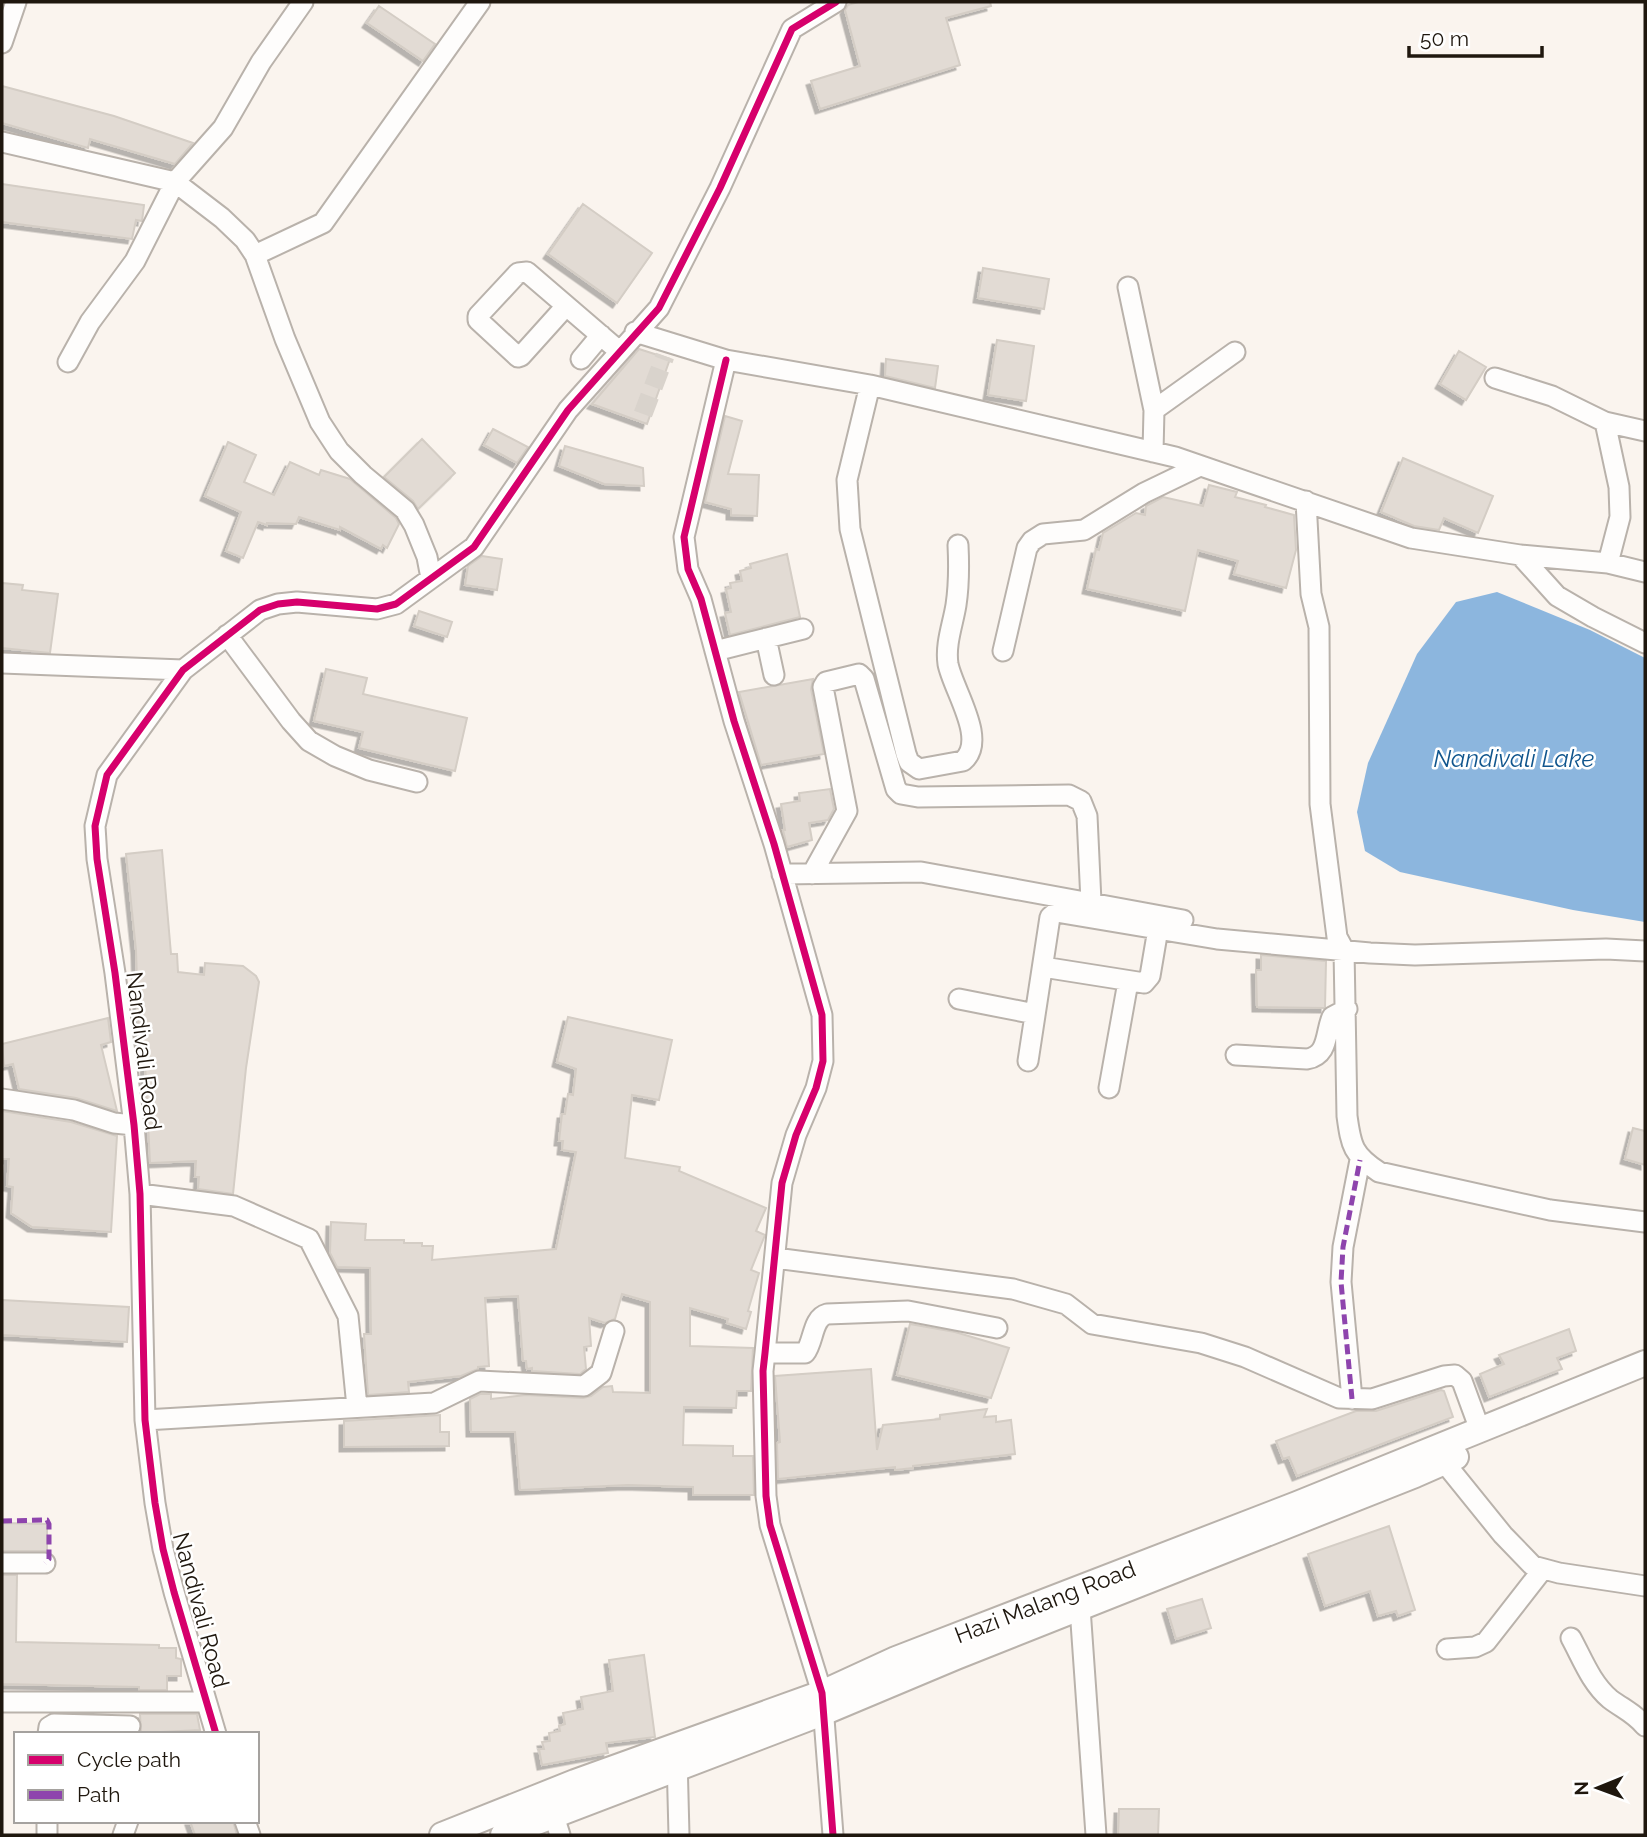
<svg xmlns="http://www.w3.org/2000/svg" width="1647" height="1837" font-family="Raleway,sans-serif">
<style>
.water{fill:#8cb6de}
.building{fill:#e2dbd4;stroke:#d4cdc5;stroke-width:2;filter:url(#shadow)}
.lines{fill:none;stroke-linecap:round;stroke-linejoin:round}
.minor-tunnel{stroke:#d9d3cc;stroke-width:19;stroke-dasharray:19 10;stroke-linecap:butt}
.minor-casing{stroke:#b9b2ab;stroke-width:23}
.major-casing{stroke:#b9b2ab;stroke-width:28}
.minor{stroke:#fefdfc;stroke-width:19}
.major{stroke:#fefdfc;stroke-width:24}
.quiet{stroke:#8e44ad;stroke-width:5;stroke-dasharray:10 5;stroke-linecap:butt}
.cycleway-casing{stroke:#fff;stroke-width:11}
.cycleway{stroke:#d6006c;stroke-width:7}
.labels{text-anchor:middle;stroke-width:5;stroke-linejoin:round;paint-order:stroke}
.street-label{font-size:23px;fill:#1f170e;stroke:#fff}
.water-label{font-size:24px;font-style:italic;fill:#10558d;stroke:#fff}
</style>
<defs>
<filter id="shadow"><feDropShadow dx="-4.5" dy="4.5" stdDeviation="0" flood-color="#0004"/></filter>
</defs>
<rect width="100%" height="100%" fill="#faf4ee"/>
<path class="water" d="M1497,592L1590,630L1645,658V922L1573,910L1400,872L1365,851L1357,812L1368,763L1417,654L1456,602Z"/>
<path class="building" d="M858,2H990L991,6L946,18L960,65L820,109L811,81L860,66L845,10L848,5Z
M379,6L435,44L423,61L367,23Z
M2,86L114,116L193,143L175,164L90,139L88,148L2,123Z
M2,184L144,205L142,221L136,220L132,239L2,222Z
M583,204L652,253L617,303L548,254Z
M983,268L1049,279L1044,309L978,298Z
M997,340L1034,346L1026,401L988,395Z
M639,349L670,359L647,424L592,404Z
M1459,351L1486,367L1466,400L1440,384Z
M886,359L938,366L935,388L885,376Z
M725,416L742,421L728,474L759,475L757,516L731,515V509L705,502Z
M493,429L528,447L517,463L484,445Z
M422,439L455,473L418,509L413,501L384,477Z
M228,442L256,455L244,482L274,495L290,462L319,475L321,470L350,479L396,518L399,524L387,548L383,545L381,549L340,527V530L299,517L296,524L267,523V525L258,522L243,558L226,551L241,512L205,496Z
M565,446L643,468L644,486L604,484L559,466Z
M1403,458L1493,496L1478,533L1444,518L1439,530L1414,526L1381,512Z
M1209,485L1237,492L1235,497L1266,505L1265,507L1294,515L1296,550L1286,588L1234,574L1238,561L1198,550L1185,611L1087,589L1096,549L1099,550L1103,533L1136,513L1145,515L1146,506L1163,497L1203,506Z
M787,554L800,617L730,635L725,613L731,612L726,589L731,588L730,583L742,581L740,571L751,568L750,564Z
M482,556L502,559L497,590L465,585L468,566Z
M2,583L23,585L22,590L58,594L50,653L2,648Z
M419,611L452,622L447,637L414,626Z
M326,669L367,678L363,694L467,718L455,771L359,748L363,732L314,721Z
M813,679L811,689L824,754L761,765L739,692Z
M830,789L834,809L828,820L809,823L812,840L787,847L783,830H785L781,804L800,801L799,793Z
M162,850L171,954H177L178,972L204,975L205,963L243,966L256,976L259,982L246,1068L233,1194L198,1189L199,1177H195L196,1161L150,1163L144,1043H139L136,950L126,854Z
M1261,955L1326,961L1325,1008L1257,1007L1256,970H1261Z
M568,1017L672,1040L659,1100L632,1095L625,1158L680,1167L679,1171L766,1208L756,1231L765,1235L751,1270L759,1273L748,1311L751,1312L746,1329L727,1323L728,1319L690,1308V1346L753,1348L751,1391H737L736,1408L684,1407L683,1445L733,1446V1456H753L754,1495H693V1487L628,1485L520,1490L515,1432H471L470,1399L480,1394H491V1399L526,1395L583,1398L591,1396L603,1387L612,1386L613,1392L650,1393V1302L622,1294L615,1319L605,1323L589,1318L591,1346L584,1347L586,1369L580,1374L532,1371V1368L527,1369L526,1361H523L518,1296L485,1298L489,1366L478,1367V1369L461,1376L408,1382L409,1392L368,1395L364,1334H371L370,1268L337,1267L330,1253L331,1222L366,1224L365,1240H404V1243H422V1246H433L432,1260L556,1249L576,1152L562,1150L563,1141H559L562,1114H565L568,1094L573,1095L576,1069L557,1062Z
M108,1018L111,1042L101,1045L117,1111L76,1098L19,1089L13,1064L4,1066L2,1044Z
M2,1111L71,1122L117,1136L111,1232L32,1227L11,1213L13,1187L7,1186L9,1159H2Z
M1633,1128L1645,1131V1165L1625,1159Z
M2,1300L129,1307L127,1342L2,1335Z
M910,1324L955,1332L1009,1348L991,1398L897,1375Z
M1569,1329L1576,1351L1557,1358L1562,1369L1489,1397L1480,1374L1504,1364L1499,1355Z
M871,1369L877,1450L883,1425L940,1419V1415L987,1409L984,1417L996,1416V1422L1011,1420L1015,1454L913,1466V1468L895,1470V1467L778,1479L777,1443L780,1442L775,1376Z
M1441,1390L1444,1391L1453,1417L1297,1476L1289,1457L1283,1459L1276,1441L1356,1411H1376Z
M440,1415V1432H449V1446L344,1447V1421Z
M2,1523L47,1524V1551H2Z
M1389,1526L1415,1610L1398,1616L1396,1611L1378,1616L1370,1591L1325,1606L1308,1554Z
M2,1575H17L16,1642L159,1645V1648H176V1658L181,1659V1676H167V1690H139V1687L2,1684Z
M1202,1599L1211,1628L1176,1639L1167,1609Z
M644,1655L655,1737L606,1743L608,1753L542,1765L539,1749H544L542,1742L550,1741L549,1733L560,1731L559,1726L565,1724L563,1713L583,1709L581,1697L613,1691L609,1660Z
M140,1714H197L200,1730L141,1733Z
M1119,1809H1159L1158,1835H1118Z
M190,1821H233L237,1835H195Z"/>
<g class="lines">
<path class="minor-tunnel" d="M643,414L665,356"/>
<g class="minor-casing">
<path id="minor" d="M2,43L16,2
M2,142L175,182L222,218L245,240L255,255L285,339L320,422L339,451L363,475L405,510L414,525L427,557L431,578
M255,255L323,223L480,2
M1128,287L1154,410
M566,306L521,356L518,357L478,320V316L518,273L527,272L619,351
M635,332L726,360L870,385L1175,457L1411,538L1520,555L1557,596L1593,617L1645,643
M581,359L601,335
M726,360L684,537L688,569L701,599L734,721L774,844L822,1015L823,1061L816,1088L796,1135L782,1183L765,1353L763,1371L766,1496L770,1525L822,1693L833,1835
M68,362L90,322L135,261L175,182L223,128L261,62L303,2
M1495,378L1552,396L1605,422L1645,431
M870,385L847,480L850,529L906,754L909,762L919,769L963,761C988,740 953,690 948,664C945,644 953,624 956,605C959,585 959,565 958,545
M1605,422L1619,487L1620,517L1608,563
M1153,452L1154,410L1235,352
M1306,501L1311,594L1319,627L1320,804L1337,937L1344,950L1347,1116C1351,1146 1353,1155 1379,1172L1550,1210L1645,1222
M1520,555L1608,563L1645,572
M227,635L291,721L309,741L335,756L369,770L417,782
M766,638L774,675
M715,651L803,629
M1003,651L1027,548L1032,541L1043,534L1084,530L1144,493L1200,466
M2,663L183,670
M782,874L921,872L1183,920
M812,874L847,811L823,687L826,682L859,674L864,679L896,789L901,794L918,797L1069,795L1081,801L1087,816L1091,902
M1043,967L1144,983L1150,976L1158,929
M959,999L1035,1014
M1236,1055L1307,1059C1329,1055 1325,1033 1332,1017L1347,1009
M1028,1061L1050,917L1056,912L1217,939L1370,953L1415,955L1606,949L1645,951
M1109,1088L1128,982
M2,1099L74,1110L114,1123L134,1125
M140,1194L234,1206L309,1239L348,1316L357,1407
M775,1258L1013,1289L1066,1304L1092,1324L1201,1343L1245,1357L1339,1398L1372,1399L1444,1376L1455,1375L1462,1381L1480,1430
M765,1353H805C814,1342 812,1318 827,1314L908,1311L997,1328
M1352,1399L1341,1282L1343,1247L1360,1160
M145,1420L434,1403L479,1381L584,1386L601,1373L614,1331
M1438,1450L1444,1462L1503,1535L1533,1566L1559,1573L1645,1586
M2,1563H45
M1080,1608L1096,1835
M1571,1638C1582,1658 1591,1683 1610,1699C1623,1709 1633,1712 1645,1726
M1447,1649L1475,1647L1486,1642L1543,1569
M2,1702H206
M48,1734L49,1727L54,1724L130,1726
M216,1734L174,1592L163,1549L155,1503L145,1420L140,1194L134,1125L115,973L97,859L95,826L107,775L183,670L260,610L278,604L297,602L377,609L396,604L474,547L568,410L659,308L720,188L792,29L836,2
M677,1757L679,1835
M554,1816L560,1835
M245,1821L250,1835
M47,1835V1821
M123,1835L128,1821"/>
</g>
<g class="major-casing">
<path id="major" d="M442,1835L575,1782L822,1693L896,1659L1297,1504L1645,1363
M503,1835L825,1712L956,1657L1415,1475L1456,1457"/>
</g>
<use href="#minor" class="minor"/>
<use href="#major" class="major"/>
<path class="quiet" d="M1352,1399L1341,1282L1343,1247L1360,1160
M2,1521L47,1520L49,1524V1559L45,1563"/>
<g class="cycleway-casing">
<path id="cycleway" d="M726,360L684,537L688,569L701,599L734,721L774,844L822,1015L823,1061L816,1088L796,1135L782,1183L765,1353L763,1371L766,1496L770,1525L822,1693L833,1835
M216,1734L174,1592L163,1549L155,1503L145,1420L140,1194L134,1125L115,973L97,859L95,826L107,775L183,670L260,610L278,604L297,602L377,609L396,604L474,547L568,410L659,308L720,188L792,29L836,2"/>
</g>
<use href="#cycleway" class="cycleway"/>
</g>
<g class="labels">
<g class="street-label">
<text transform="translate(144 1051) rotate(83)" y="8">Nandivali Road</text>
<text transform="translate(1045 1602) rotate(-21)" y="8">Hazi Malang Road</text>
<text transform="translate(201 1610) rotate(75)" y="8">Nandivali Road</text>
</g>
<g class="water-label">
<text x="1514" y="767">Nandivali Lake</text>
</g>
</g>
<rect width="1647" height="1837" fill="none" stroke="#1f170e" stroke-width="7"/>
<rect x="14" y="1732" width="245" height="91" fill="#ffffff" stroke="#a5a29f" stroke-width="2"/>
<rect x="28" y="1755" width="35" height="10" fill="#d6006c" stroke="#a5a29f" stroke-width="2"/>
<text x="77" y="1767" font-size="21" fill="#1f170e">Cycle path</text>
<rect x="28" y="1790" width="35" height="10" fill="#8e44ad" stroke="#a5a29f" stroke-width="2"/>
<text x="77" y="1802" font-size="21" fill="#1f170e">Path</text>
<g transform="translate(1598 1788) rotate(269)" stroke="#ffffff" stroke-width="5" paint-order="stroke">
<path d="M0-5L12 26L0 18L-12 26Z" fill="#1f170e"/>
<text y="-10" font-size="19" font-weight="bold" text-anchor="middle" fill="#1f170e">N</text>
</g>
<path d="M1409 46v10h133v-10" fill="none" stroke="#1f170e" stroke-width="3.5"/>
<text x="1420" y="46" font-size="21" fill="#1f170e" stroke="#ffffff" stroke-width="5" paint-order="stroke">50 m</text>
</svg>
